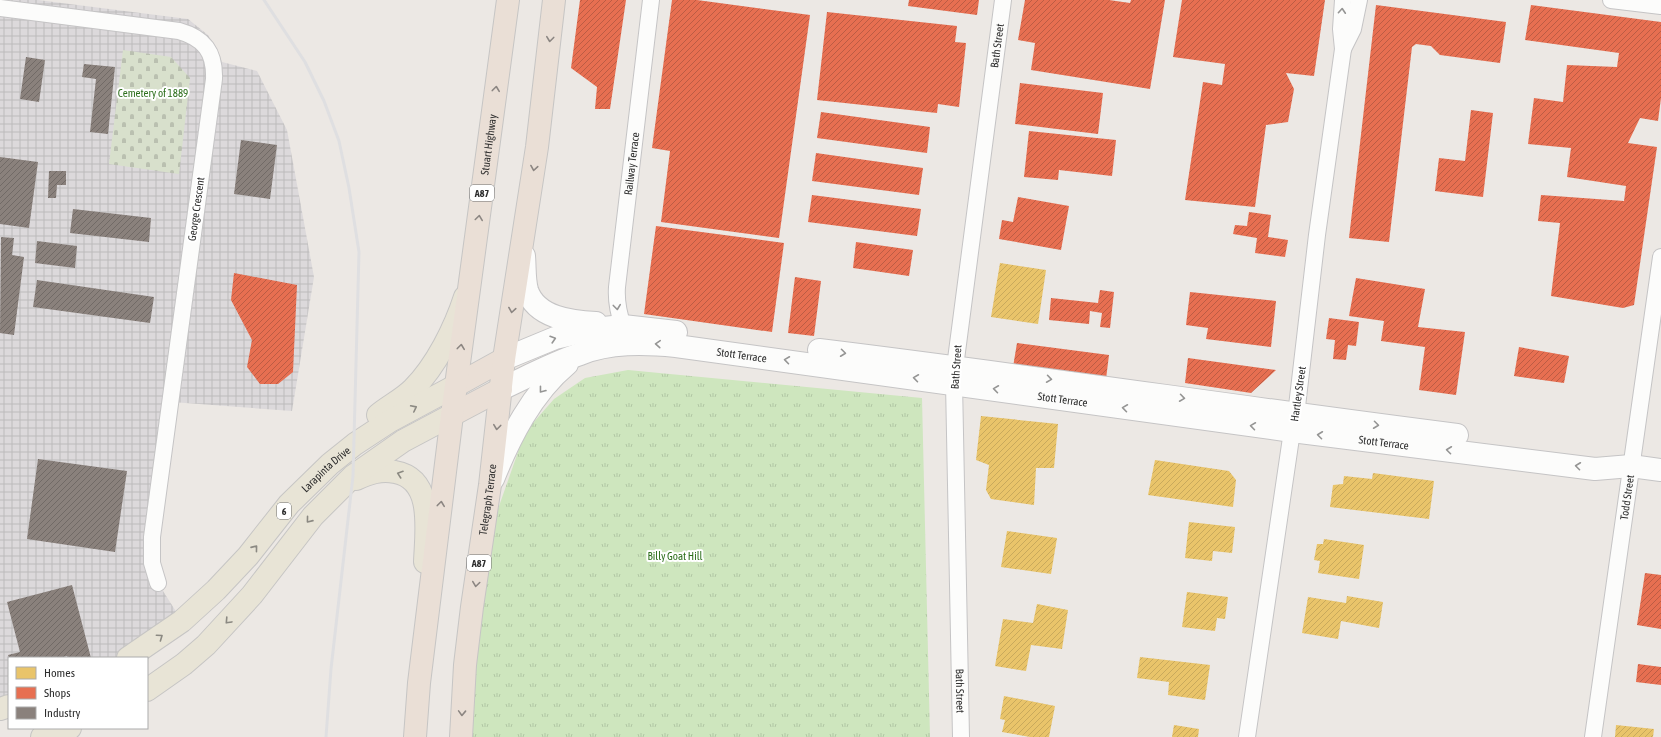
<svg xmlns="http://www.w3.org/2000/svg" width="1661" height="737" font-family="'Asap Condensed',sans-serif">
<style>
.industrial{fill:url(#industrial-grid)}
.cemetery{fill:url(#cemetery-stones)}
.park{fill:url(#park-tufts)}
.homes{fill:url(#homes-hatch)}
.shops{fill:url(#shops-hatch)}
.industry{fill:url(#industry-hatch)}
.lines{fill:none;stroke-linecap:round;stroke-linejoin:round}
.street-casing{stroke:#c5c4c5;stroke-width:18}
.secondary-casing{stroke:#c5c4c5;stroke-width:24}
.primary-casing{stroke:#c6c5c4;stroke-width:24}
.highway-casing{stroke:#c6c5c4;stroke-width:24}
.street{stroke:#fcfcfb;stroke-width:16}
.secondary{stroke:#fcfcfb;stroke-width:22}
.primary{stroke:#e8e4d6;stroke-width:22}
.highway{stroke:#eadfd6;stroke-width:22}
.rail{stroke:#dfdfe1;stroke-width:3}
.oneway{stroke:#959594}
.oneway2{stroke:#8c8682}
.oneway3{stroke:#8b8982}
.labels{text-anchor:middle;stroke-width:4;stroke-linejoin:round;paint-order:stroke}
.shield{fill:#fff;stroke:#6d6d6d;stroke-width:1}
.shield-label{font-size:10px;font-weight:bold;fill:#2e2e2e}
.street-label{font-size:11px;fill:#2e2e2e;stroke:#fff}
.park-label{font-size:11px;fill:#2c6e1b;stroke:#fff}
</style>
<defs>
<pattern id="industrial-grid" width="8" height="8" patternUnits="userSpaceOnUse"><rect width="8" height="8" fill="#dcd9db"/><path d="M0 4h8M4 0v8" fill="none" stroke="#bdbbbc"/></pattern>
<pattern id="cemetery-stones" width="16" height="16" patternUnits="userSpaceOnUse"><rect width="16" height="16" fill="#d8e0cc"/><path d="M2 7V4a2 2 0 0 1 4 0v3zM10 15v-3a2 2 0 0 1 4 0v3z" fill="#bac0b0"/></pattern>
<pattern id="park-tufts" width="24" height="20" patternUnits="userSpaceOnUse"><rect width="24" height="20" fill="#cee6be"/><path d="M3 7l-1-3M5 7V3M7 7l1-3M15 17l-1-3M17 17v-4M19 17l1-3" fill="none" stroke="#b1c6a4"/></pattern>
<pattern id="homes-hatch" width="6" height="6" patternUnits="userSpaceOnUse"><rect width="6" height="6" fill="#e9c46a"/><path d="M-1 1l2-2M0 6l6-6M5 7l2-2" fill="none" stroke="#c8a95c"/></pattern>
<pattern id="shops-hatch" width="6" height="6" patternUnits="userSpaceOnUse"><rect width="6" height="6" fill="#e76f51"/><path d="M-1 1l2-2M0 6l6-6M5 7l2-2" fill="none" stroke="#bc5c44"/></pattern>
<pattern id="industry-hatch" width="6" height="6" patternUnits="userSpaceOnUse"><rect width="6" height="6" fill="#8a817c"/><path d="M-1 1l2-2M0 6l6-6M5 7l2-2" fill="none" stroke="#716a66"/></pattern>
</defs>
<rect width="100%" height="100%" fill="#ece8e4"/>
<path class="industrial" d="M0,0H38L188,19L208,35L222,62L257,71L287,130L314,277L292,411L172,402L157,510L158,583L182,621L128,658H9V706L0,709Z"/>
<path class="cemetery" d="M123,50L171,57L190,78L179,174L109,164Z"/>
<path class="park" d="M628,370L922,398L930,737H465L467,692L498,509L525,432L554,399L585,378Z"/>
<path class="homes" d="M1000,263L1046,270L1038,324L991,317Z
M981,416L1058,424L1054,468H1036L1034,505L991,499L986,490L989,465L976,460Z
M1155,460L1229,471L1236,480L1233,507L1148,495Z
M1373,473L1434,481L1429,519L1330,507L1333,485L1343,484L1344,476L1372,479Z
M1189,522L1235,527L1232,553L1213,551L1212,561L1185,558Z
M1007,531L1057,538L1051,574L1001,567Z
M1324,539L1364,545L1359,579L1318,573L1320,561L1314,560L1317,544H1323Z
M1187,592L1228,597L1225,619L1217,618L1215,631L1182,627Z
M1347,596L1383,602L1379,628L1341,621L1338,639L1302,633L1308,597L1346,603Z
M1037,604L1068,610L1062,649L1031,645L1026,671L995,666L1003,619L1033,623Z
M1140,657L1210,665L1205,700L1168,695L1169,682L1137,678Z
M1004,696L1055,706L1049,737H1030L1002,732L1005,720L1000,719Z
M1174,725L1199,729L1198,737H1172Z
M1616,725L1654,729L1653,737H1615Z"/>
<path class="shops" d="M580,0H626L610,109H595L597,87L571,68Z
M672,0H697L810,15L779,238L661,222L670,151L652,148Z
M909,0H979L977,15L908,6Z
M1025,0H1109L1130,3L1131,0H1165L1150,89L1031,70L1035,43L1018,40Z
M1182,0H1325L1314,76L1286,73L1294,89L1288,122L1266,125L1255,207L1185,200L1203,82L1222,85L1225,64L1173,57Z
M1376,5L1506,22L1500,63L1440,55L1431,46L1416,44L1412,47L1389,242L1349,238Z
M1531,5L1661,22V98L1658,121L1640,118L1628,143L1657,147L1634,305L1623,308L1551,296L1560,223L1538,221L1541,195L1624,201L1626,186L1567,177L1571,148L1528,144L1534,98L1563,102L1567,65L1617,67L1619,53L1525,40Z
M827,12L957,26L955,42L966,43L959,107L938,104L937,113L817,100Z
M1020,83L1103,93L1098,134L1015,124Z
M1471,110L1493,113L1483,197L1435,191L1439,158L1465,161Z
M821,112L930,127L927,153L817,138Z
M1029,131L1116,140L1112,176L1059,170L1058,180L1024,177Z
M816,153L923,168L919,195L812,181Z
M812,195L921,209L917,236L808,222Z
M1018,197L1069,206L1061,250L999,239L1002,220L1013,222Z
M1249,212L1271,215L1268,237L1288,240L1285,257L1255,253L1257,238L1233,234L1235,225L1247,226Z
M656,226L784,243L772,332L644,314Z
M856,242L913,250L909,276L853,268Z
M234,273L297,285L293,372L278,384H260L247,367L252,340L231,300Z
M795,277L821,281L814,336L788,333Z
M1356,278L1425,289L1418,327L1465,332L1456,395L1419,390L1425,347L1381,341L1384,321L1349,316Z
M1100,290L1114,292L1110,328L1100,327L1102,313L1090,311L1089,324L1049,320L1051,298L1098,303Z
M1190,292L1276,301L1271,347L1206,339L1208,328L1186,325Z
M1329,318L1359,322L1356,346L1348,345L1346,360L1333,359L1335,340L1326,339Z
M1017,343L1109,355L1106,379L1013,367Z
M1519,347L1569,356L1564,383L1514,376Z
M1188,358L1276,370L1251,393L1185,383Z
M1645,573L1661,575V629L1637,625Z
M1638,664L1661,667V685L1636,682Z"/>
<path class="industry" d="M26,57L45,60L39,102L20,99Z
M84,64L115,67L108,134L90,132L96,79L82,77Z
M241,140L277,145L270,199L234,194Z
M0,157L38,162L29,228L0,224Z
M49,171H66V185H57L56,198H48Z
M73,209L151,218L149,242L70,233Z
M1,237L14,238L12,255L24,257L14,335L0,333Z
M37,241L77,246L75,268L35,263Z
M37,280L154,297L150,323L33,307Z
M38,459L127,471L115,552L27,539Z
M72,585L91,658H68L67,656L60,658H9L8,655L20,652L7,602Z"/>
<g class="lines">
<g class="street-casing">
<g id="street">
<path d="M1611,0L1661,6"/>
<path d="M0,8L179,31C204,38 215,52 214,79L152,537V563L158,583"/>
<path d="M1343,49L1353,29L1359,0"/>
<path id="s1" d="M623,326C618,312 616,301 617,287L651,0"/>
<path id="s2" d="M955,367L1003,0"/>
<path id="s3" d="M954,383L961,737"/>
<path d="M1296,415L1317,235L1343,49L1341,29L1343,0"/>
<path d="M1247,737L1292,431"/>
<path id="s4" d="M1593,737L1661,257"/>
</g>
</g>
<g class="secondary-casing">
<g id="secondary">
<path d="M524,256C525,267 524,279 527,290C536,318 572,322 596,323"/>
<path d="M819,350C1032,376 1244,408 1457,435"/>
<path d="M504,359L555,338L594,329L623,326L676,332"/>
<path id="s5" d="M501,389C527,377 553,363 580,354C610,342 644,343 676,346L1292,431L1595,469L1631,466L1661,470"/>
<path d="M493,479C510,437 532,393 567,364"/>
</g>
</g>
<g class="primary-casing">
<g id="primary">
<path d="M378,415C389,406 403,399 413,389C436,366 455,328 465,297"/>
<path d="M356,479C369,473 381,469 395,472C435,479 426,533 425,562"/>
<path id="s6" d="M128,658L182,621L216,590L248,556L289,504L330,464L355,444L390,421L457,385"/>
<path d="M147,690L184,664L206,645L252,595L313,516L353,476L403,441L452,415"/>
<path d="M0,709L9,706"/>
<path d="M42,737L70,728"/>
</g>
</g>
<g class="highway-casing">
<g id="highway">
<path d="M457,385L504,359"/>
<path d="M452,415L501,389"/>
<path id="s7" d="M415,737L419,683L452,415L508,0"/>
<path id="s8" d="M461,737L465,665L472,607L490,485L504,359L537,147L554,0"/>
</g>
</g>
<use href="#street" class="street"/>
<use href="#secondary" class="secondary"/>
<use href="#primary" class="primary"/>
<use href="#highway" class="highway"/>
<path class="rail" d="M264,0L305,62L324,101L339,141L349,188L359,252L353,476L331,669L326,737"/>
</g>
<defs><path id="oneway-chevron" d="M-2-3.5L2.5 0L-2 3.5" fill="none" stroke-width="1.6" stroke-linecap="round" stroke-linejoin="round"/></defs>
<g class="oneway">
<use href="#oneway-chevron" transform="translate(1342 11) rotate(-86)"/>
<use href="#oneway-chevron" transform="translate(617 307) rotate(83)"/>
<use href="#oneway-chevron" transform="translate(553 339) rotate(-17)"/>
<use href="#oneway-chevron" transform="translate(658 344) rotate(-176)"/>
<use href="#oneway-chevron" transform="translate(843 353) rotate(7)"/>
<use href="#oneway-chevron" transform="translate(787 360) rotate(-172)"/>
<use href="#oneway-chevron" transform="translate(916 378) rotate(-172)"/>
<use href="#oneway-chevron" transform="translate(1049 379) rotate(8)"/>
<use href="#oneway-chevron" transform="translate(996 389) rotate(-172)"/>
<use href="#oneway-chevron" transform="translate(542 390) rotate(128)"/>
<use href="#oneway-chevron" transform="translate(1182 398) rotate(8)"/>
<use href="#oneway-chevron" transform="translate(1125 408) rotate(-172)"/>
<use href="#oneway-chevron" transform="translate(1376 425) rotate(7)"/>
<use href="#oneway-chevron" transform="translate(1253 426) rotate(-172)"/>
<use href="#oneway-chevron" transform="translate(1320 435) rotate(-173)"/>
<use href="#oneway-chevron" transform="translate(1449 450) rotate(-173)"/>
<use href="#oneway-chevron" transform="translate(1578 466) rotate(-173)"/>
</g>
<g class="oneway2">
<use href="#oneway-chevron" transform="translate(550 39) rotate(97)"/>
<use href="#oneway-chevron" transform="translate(496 89) rotate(-83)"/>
<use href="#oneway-chevron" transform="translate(534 168) rotate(99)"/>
<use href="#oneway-chevron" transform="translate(479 218) rotate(-82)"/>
<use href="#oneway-chevron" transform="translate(512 310) rotate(99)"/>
<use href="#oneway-chevron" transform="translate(461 347) rotate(-83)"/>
<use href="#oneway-chevron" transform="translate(497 427) rotate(97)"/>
<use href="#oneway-chevron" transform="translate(441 504) rotate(-83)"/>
<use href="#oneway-chevron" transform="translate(476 584) rotate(98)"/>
<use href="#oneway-chevron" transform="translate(462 713) rotate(92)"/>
</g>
<g class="oneway3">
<use href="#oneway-chevron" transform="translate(414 408) rotate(-27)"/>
<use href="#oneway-chevron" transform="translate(400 474) rotate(-161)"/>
<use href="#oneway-chevron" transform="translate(309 520) rotate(129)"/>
<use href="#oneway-chevron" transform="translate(255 548) rotate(-51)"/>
<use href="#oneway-chevron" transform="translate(228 621) rotate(133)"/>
<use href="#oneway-chevron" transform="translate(160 637) rotate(-35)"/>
</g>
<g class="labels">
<g class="shield">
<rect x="470" y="185" width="24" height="16" rx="3"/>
<rect x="277" y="503" width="14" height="16" rx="3"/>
<rect x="467" y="555" width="24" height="16" rx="3"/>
</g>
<g class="shield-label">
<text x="482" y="197">A87</text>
<text x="284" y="515">6</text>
<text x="479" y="567">A87</text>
</g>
<g class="street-label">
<text dy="4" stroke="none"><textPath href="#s2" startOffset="324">Bath Street</textPath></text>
<text dy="4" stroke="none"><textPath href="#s7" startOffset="597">Stuart Highway</textPath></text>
<text dy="4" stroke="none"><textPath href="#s1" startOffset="164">Railway Terrace</textPath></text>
<text transform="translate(196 209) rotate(-82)" y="4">George Crescent</text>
<text dy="4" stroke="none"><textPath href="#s5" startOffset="250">Stott Terrace</textPath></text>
<text transform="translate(956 367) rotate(-86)" y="4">Bath Street</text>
<text transform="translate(1298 394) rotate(-82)" y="4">Hartley Street</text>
<text dy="4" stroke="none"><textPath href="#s5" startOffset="574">Stott Terrace</textPath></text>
<text dy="4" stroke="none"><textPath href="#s5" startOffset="898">Stott Terrace</textPath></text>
<text dy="4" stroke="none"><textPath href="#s6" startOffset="275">Larapinta Drive</textPath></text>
<text dy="4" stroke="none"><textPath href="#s4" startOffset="242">Todd Street</textPath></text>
<text dy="4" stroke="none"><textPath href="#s8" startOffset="239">Telegraph Terrace</textPath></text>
<text dy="4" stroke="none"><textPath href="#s3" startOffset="308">Bath Street</textPath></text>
</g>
<g class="park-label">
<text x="153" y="97">Cemetery of 1889</text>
<text x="675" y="560">Billy Goat Hill</text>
</g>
</g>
<rect x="8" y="657" width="140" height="72" fill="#ffffff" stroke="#ababab"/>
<rect x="16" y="667" width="20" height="12" fill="#e9c46a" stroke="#ababab"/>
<text x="44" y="677" font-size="12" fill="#2e2e2e">Homes</text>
<rect x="16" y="687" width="20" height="12" fill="#e76f51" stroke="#ababab"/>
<text x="44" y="697" font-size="12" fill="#2e2e2e">Shops</text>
<rect x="16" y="707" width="20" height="12" fill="#8a817c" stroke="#ababab"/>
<text x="44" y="717" font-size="12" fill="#2e2e2e">Industry</text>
</svg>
